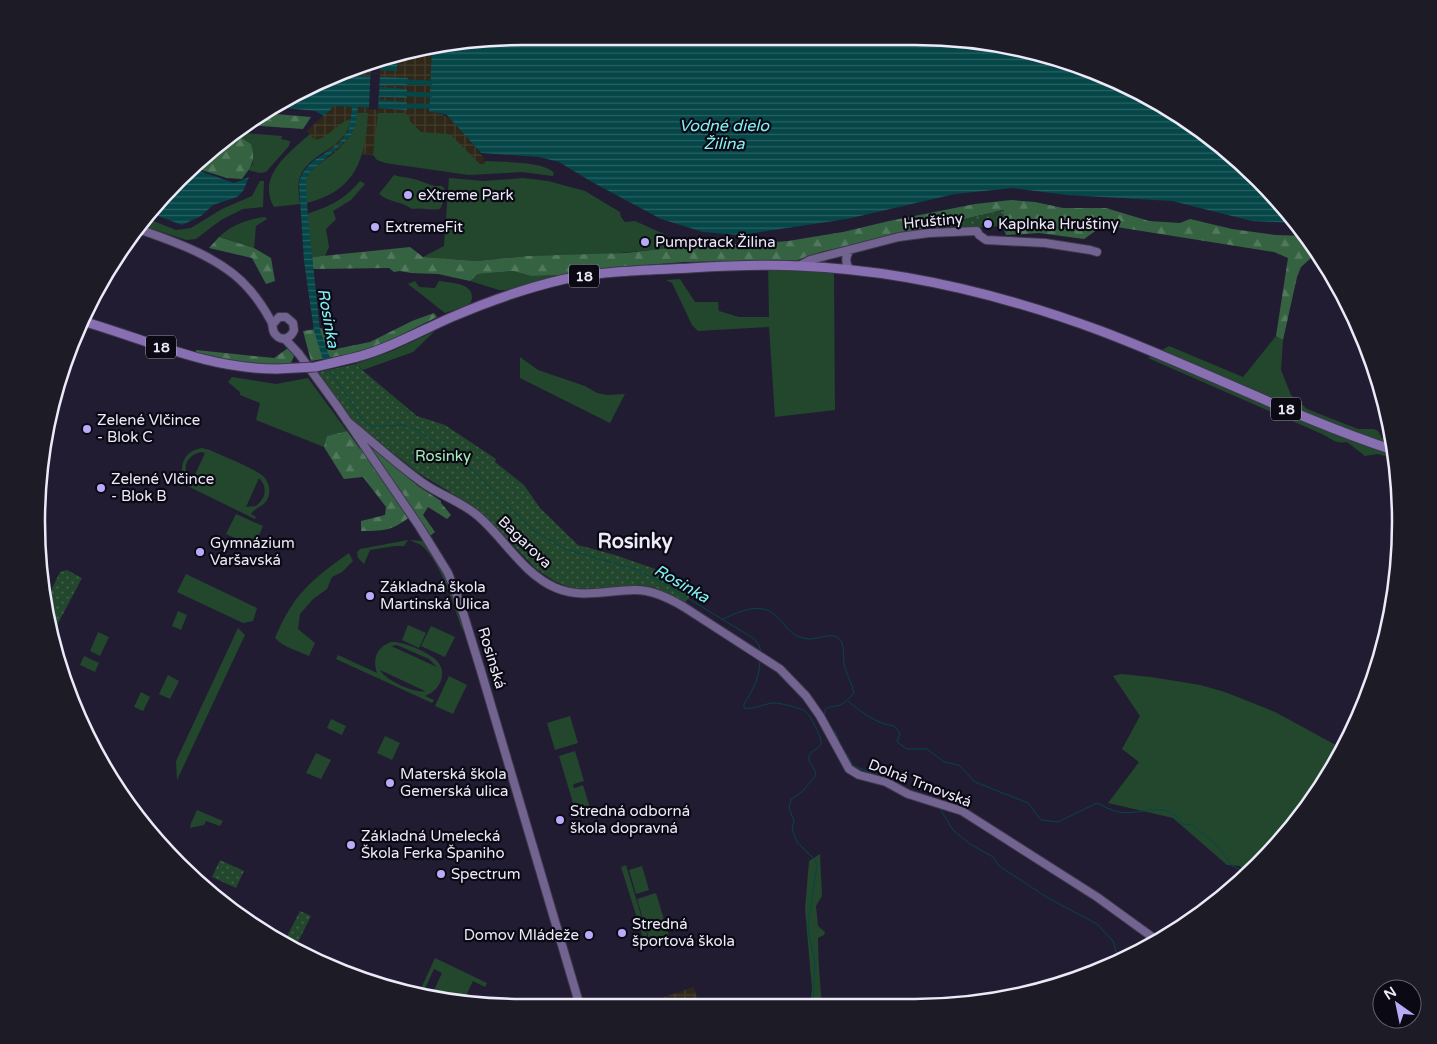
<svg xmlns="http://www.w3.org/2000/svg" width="1437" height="1044" font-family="'Varela Round',sans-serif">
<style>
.industrial{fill:url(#industrial-grid)}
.grass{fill:#22472d;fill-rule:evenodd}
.forest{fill:url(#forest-firs)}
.park{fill:url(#park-dots)}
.water{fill:url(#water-rules)}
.pier{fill:#221c33}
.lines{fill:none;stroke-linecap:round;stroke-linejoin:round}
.stream{stroke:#054648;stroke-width:1}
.canal{stroke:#054648;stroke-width:5}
.secondary-casing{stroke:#3d384b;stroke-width:10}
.primary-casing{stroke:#3d384b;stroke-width:11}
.secondary{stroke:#726391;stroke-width:8}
.primary{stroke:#886fb2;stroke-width:9}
.primary-bridge-casing{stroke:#3d384b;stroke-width:11;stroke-linecap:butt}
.primary-bridge{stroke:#886fb2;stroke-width:9}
.poi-dot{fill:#b8abf7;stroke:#0b0913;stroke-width:2}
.labels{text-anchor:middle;stroke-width:4.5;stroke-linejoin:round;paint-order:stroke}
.shield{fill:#0b0913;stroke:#a8a6b3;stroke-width:1}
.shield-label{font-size:14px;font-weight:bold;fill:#ece9f8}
.poi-label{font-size:15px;fill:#ece9f8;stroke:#0b0913;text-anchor:start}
.street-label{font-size:15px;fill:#ece9f8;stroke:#0b0913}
.park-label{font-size:15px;fill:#a7f0ba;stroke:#0b0913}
.water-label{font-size:16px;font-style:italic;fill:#82f3f6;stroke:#0b0913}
.district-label{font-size:20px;font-weight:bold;fill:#ece9f8;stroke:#0b0913}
.rim{fill:none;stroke:#ece9f8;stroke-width:2.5}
</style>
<defs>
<pattern id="industrial-grid" width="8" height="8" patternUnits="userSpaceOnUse" patternTransform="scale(1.25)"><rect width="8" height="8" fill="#2f2717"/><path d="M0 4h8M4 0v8" fill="none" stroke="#433c2e"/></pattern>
<pattern id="forest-firs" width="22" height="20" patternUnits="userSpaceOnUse" patternTransform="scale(1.25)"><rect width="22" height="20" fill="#356342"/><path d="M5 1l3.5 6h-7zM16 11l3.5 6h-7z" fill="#52795e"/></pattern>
<pattern id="park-dots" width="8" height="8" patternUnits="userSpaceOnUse" patternTransform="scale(1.25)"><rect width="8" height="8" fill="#22472d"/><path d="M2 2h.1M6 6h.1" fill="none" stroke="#42624c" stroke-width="1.8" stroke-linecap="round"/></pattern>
<pattern id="water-rules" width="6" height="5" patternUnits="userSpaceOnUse" patternTransform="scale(1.25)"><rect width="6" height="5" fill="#054648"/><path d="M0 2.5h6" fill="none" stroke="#2a6163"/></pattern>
</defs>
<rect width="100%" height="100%" fill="#221c33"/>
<path class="industrial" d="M432,48L429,112L439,113L453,120L484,158V164L324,151L307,131L334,106L407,110V102L380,100V97L407,98V89L380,88V85L407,86L408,78L348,75L354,72L370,73L371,70L397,71L398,53Z
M693,987L700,1005L639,1006Z"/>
<path class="grass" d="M357,113H368C366,159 355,192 306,203C306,196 304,187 306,180C308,173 313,169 318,165C339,149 354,141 357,113Z
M378,113H405V115H409L410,121L421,132L448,134L452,136L480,164H484L485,161C501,162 545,161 554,173L553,176L522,172L469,175L385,163L377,160L373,155Z
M351,119C345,150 309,152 300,177C297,185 299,195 300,204L274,207C256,176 290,152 310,134L315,140C331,137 337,122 351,119Z
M245,133L282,136L281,139L290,141L289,146L266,172L260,173L248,170L253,164L251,144L240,137Z
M394,175C400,177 406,177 413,179C424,181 430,187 442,186C451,194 444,200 440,209C431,211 422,207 412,209C401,201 390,203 379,194Z
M449,178L484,181L523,178L548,181L585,191L620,212L621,217L625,222L635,221L664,234V249L608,254L527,256L477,261L423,257L444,246Z
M260,181H264L263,207L243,209L221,220L196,239L186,240L141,225L146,218L176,230L191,228L222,209L252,196Z
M360,181L365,184L351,200L333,211L336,219L326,229L329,247L325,256L313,257L312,260L307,214C330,206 344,200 360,181Z
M265,217L267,219L256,226L254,248L219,237C231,225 247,219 265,217Z
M820,252L834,275L835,410L775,417L769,327L698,331L692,325L672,283L666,280L680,279L695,302H718L719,311L739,317H769L768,261L797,260Z
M513,271L531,276L565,275L506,290H499L470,281L478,274Z
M415,281L419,287L435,288L439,281C452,283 477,283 471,302L466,306L445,313L408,284Z
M435,331L413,352L363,370L355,364L392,351Z
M1276,336L1283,340L1281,370L1291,395L1307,409L1358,429H1374L1378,431L1382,438L1392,442L1395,459L1378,454L1365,456L1347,442C1335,444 1332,439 1322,434L1148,358L1169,346L1243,377Z
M520,357L538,370L585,386L597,393L607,395L625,394L610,423L520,378Z
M232,377L276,384L308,378L347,431L328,436L324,447L256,420L260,403L240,395V392L228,382Z
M202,448L210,450C222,456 254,468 263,476C269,482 271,491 268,498C264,507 255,507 251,514L256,517L255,519L169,477L172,472L183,478C179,463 186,450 202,448ZM201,452L205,453L192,481C180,470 186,455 201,452ZM259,478C268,487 266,498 256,506L246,507Z
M236,514L263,526L254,547L226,534Z
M408,540L404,546H395L370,550L364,564L358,558L357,552L360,549Z
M410,540L422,541L427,545L448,581L465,633L462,629C454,606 440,560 421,545C417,543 413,542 410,540Z
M349,553L353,561L342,572L332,577L327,589L313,599L300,614L298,629L315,643L309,656C296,650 285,648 275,638C279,629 283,619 289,610C303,586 326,569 349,553Z
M186,574L257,608L253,621L243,623L177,592Z
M178,611L187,615L181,630L172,626Z
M408,625L426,633L419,648L402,640Z
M431,626L455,637L445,657L421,646Z
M238,628L245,635L177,780L176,761Z
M98,632L109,637L100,656L90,651Z
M391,642C402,641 426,651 435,659C449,671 441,690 425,696L434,700L432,703L336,659L338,655L377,673C372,659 377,647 391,642ZM397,645L429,659L437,667L391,646ZM380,670L425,691H426C415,694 385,680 380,670Z
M84,656L99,663L95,672L80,665Z
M1121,674L1151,677L1200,685L1225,692L1275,712L1343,749L1336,765L1280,842L1246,874L1240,866L1227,865L1173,818L1108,803L1139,762L1122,749L1140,716L1113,676Z
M168,675L179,681L170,699L159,694Z
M449,676L467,685L453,714L435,706Z
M141,692L150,697L143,711L134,707Z
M570,716L578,743L555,750L547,723Z
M331,719L346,726L342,735L327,728Z
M385,736L400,743L392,760L377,753Z
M575,751L584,781L574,784L573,787L575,788L583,785L590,808L576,813L559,756Z
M316,753L331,760L321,779L306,773Z
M197,810L223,821L220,826L206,821L204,825L190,828L191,823Z
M820,854L822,896L816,906L818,926L825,932L824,935L818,938C818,961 820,982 822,1005H810L812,989L805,909L809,861Z
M626,865L649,942L645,944L621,867Z
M642,866L649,890L636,894L629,870Z
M656,893L669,936L650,942L637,899Z
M435,958L487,983L485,987L473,981L463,1002L431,997L442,973L434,969L422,995H418Z"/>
<path class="forest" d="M263,113L311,117L303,129L245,125L252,118Z
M232,136L240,137L251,144C256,161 252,165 242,179L227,178L195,168Z
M1011,200L1035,202L1063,208H1106L1149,221L1180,223L1190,219L1232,229L1275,235L1307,236L1323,262L1311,258L1301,267L1297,277L1283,340L1276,336L1288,258L1274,252L1104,225L1084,239L1039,233L1006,235L1003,226V210L956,221L937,230L914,231L820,252L797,260L684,262L609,268L565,275L531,276L513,271L478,274L470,281L438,274L411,273L400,271L394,272L389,268L313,269L312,260L313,257L410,247L423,257L477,261L527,256L626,253L696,245L747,244L788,241L843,232L889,221L975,204Z
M219,237L254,248L271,258L275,281L266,284L252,258L209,248Z
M434,313L437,317L393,339L361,352L311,361L303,331L323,328L331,350L370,342L412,321Z
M288,348L294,356L291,363C256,367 230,361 196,353V350L274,358Z
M347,431L360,449L368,443L418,486L441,501V503L451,515L447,519L428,507L423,515L435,532L430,536L415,513C393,530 388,531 361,531V521L385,515L386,507L363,477L344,479L324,447L327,436Z"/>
<path class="park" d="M1004,210L1003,226L937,230L956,221Z
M355,364L417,416L445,425L496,459L495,462L524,485L540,508L578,545L615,555L661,571L692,593L685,603L656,588L641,585L585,589L570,588L554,581L535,568L490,521L474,507L417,472L352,420L318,372Z
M67,570L82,578L53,633L45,603L60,572Z
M220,860L244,871L236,888L212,877Z
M300,911L311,916L296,946L285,940Z"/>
<path class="water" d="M522,36H915L1040,53L1185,118L1297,223L1252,221L1172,201L1067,195L1013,188L955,194L847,219L740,235L703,232L661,219L592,182L559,162L539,157L481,153L447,115L439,113L429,112L432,48Z
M398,53L397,71L371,70V73L354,72Z
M348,75L408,78L407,86L381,85L380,87L407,89V98L380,97V100L407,102V110L358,107L356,124L350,137L311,171L306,180L308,218L320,330L330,358L323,360L314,331L304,261L299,185C302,158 333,155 346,134C351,126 351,116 352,107L334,106L324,116L315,111L276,107Z
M194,169L234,183L249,177L243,191L237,197L213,205L201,216L182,225L150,213L157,202Z"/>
<path class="pier" d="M381,60L380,73H373L380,74L378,110L369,109L371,64Z"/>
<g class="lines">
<path class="stream" d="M328,368L363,420L372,427L403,425L418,430L470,468L533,530L565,549L635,569L666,585L753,638L759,645L761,652
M723,619C736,613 756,603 771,612C786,622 787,636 808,639C817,640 835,630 841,641C845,648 843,657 844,664C846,674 852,683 854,693C849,699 844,704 837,706C832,707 829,706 825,710L824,716
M760,661C759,678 754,689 744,704V708C755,710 764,703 775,703C780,703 800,708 805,711C810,714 823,739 821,744C819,750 809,750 809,758C808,763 815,767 816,775L802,792L791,799L789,808L794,821L792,829L797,842L815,860L817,865L808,925L809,935L815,962L813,1005
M848,701C861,712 877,724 894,726L900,733L897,742L907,749H927L944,762L959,765L975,782L1028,803L1041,820L1058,822L1097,803C1104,806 1112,811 1119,812C1142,816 1167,798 1182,824L1193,825L1219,847L1232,866L1241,870L1245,875
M831,728C838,732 837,739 841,746C845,753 850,757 852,765L884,778
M912,799L920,802
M939,807L953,830L970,844L993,857L999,866L1048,898L1097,924L1113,941L1119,961"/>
<path class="canal" d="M408,82L430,83
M407,94L430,95
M407,106H429"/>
<g class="secondary-casing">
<path id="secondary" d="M138,229C176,242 224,259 249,289C258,299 265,310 271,321C274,326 271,331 276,335C282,342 291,338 294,330L293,323L286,317H279L273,324
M850,250C845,257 845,262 850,270
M799,266L810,260L899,237L929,233L977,231L979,235L986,240L1045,243L1090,250L1097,252
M285,339L299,354L337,406L419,526L448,573L461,606L481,671L580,1006
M347,421C372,441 396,464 423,483C440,495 462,502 478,516C504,538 523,574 556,588C582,599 608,590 635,590C653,590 669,598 684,607L780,669L806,696L820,716L849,769L859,775L886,782L908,794L962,811L1097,897L1155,939"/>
</g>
<g class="primary-casing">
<path id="primary" d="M82,321C148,340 207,369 277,369
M357,357C390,348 420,331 452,317C489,301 526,288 565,279C606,271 648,270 690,268C726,266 763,264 799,266C902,270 1004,295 1101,331C1199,368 1293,417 1393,450"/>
</g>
<use href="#secondary" class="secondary"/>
<use href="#primary" class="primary"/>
<g class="primary-bridge-casing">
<path id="primary-bridge" d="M277,369L315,367L357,357"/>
</g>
<use href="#primary-bridge" class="primary-bridge"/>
</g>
<g class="poi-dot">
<circle cx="408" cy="195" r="5"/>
<circle cx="988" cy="224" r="5"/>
<circle cx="375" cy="227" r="5"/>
<circle cx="645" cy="242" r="5"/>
<circle cx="87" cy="429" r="5"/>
<circle cx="101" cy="488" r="5"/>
<circle cx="200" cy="552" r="5"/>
<circle cx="370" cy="596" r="5"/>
<circle cx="390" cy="783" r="5"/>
<circle cx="560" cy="820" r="5"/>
<circle cx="351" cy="845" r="5"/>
<circle cx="441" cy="874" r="5"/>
<circle cx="622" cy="933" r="5"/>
<circle cx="589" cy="935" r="5"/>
</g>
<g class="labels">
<g class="shield">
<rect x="569" y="264.5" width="30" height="23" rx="4"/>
<rect x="146" y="335.5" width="30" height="23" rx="4"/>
<rect x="1271" y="397.5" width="30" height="23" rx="4"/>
</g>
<g class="shield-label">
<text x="584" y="281">18</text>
<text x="161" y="352">18</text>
<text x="1286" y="414">18</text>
</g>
<g class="poi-label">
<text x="418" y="200">eXtreme Park</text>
<text x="998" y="229">Kaplnka Hruštiny</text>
<text x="385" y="232">ExtremeFit</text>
<text x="655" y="247">Pumptrack Žilina</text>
<text x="97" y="425">Zelené Vlčince<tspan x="97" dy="17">- Blok C</tspan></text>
<text x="111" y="484">Zelené Vlčince<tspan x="111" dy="17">- Blok B</tspan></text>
<text x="210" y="548">Gymnázium<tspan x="210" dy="17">Varšavská</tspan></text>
<text x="380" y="592">Základná škola<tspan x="380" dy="17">Martinská Ulica</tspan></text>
<text x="400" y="779">Materská škola<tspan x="400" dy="17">Gemerská ulica</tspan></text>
<text x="570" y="816">Stredná odborná<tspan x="570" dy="17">škola dopravná</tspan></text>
<text x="361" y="841">Základná Umelecká<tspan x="361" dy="17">Škola Ferka Španiho</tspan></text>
<text x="451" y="879">Spectrum</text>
<text x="632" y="929">Stredná<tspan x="632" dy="17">športová škola</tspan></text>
<text x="579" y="940" text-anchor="end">Domov Mládeže</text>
</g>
<g class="street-label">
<text transform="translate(933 221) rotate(-5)" y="5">Hruštiny</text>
<text transform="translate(525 542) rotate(44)" y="5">Bagarova</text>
<text transform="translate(492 658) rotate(73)" y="5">Rosinská</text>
<text transform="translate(920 783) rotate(21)" y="5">Dolná Trnovská</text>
</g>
<g class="park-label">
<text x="443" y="461">Rosinky</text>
</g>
<g class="water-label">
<text x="724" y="131">Vodné dielo<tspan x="724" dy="18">Žilina</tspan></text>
<text transform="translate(329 318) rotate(80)" y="6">Rosinka</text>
<text transform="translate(682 583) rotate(30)" y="6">Rosinka</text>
</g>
<g class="district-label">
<text x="635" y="548">Rosinky</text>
</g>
</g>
<path d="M0 0H1437V1044H0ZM522 45H915A477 477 0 0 1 1392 522V522A477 477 0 0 1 915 999H522A477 477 0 0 1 45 522V522A477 477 0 0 1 522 45Z" fill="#1d1b25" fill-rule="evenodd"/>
<path class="rim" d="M522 45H915A477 477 0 0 1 1392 522V522A477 477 0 0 1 915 999H522A477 477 0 0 1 45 522V522A477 477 0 0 1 522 45Z"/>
<g transform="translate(1397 1004) rotate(327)"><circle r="24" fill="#0b0913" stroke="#65636f"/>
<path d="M0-4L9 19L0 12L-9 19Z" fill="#b8abf7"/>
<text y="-8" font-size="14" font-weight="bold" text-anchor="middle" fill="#ece9f8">N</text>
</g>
</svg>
